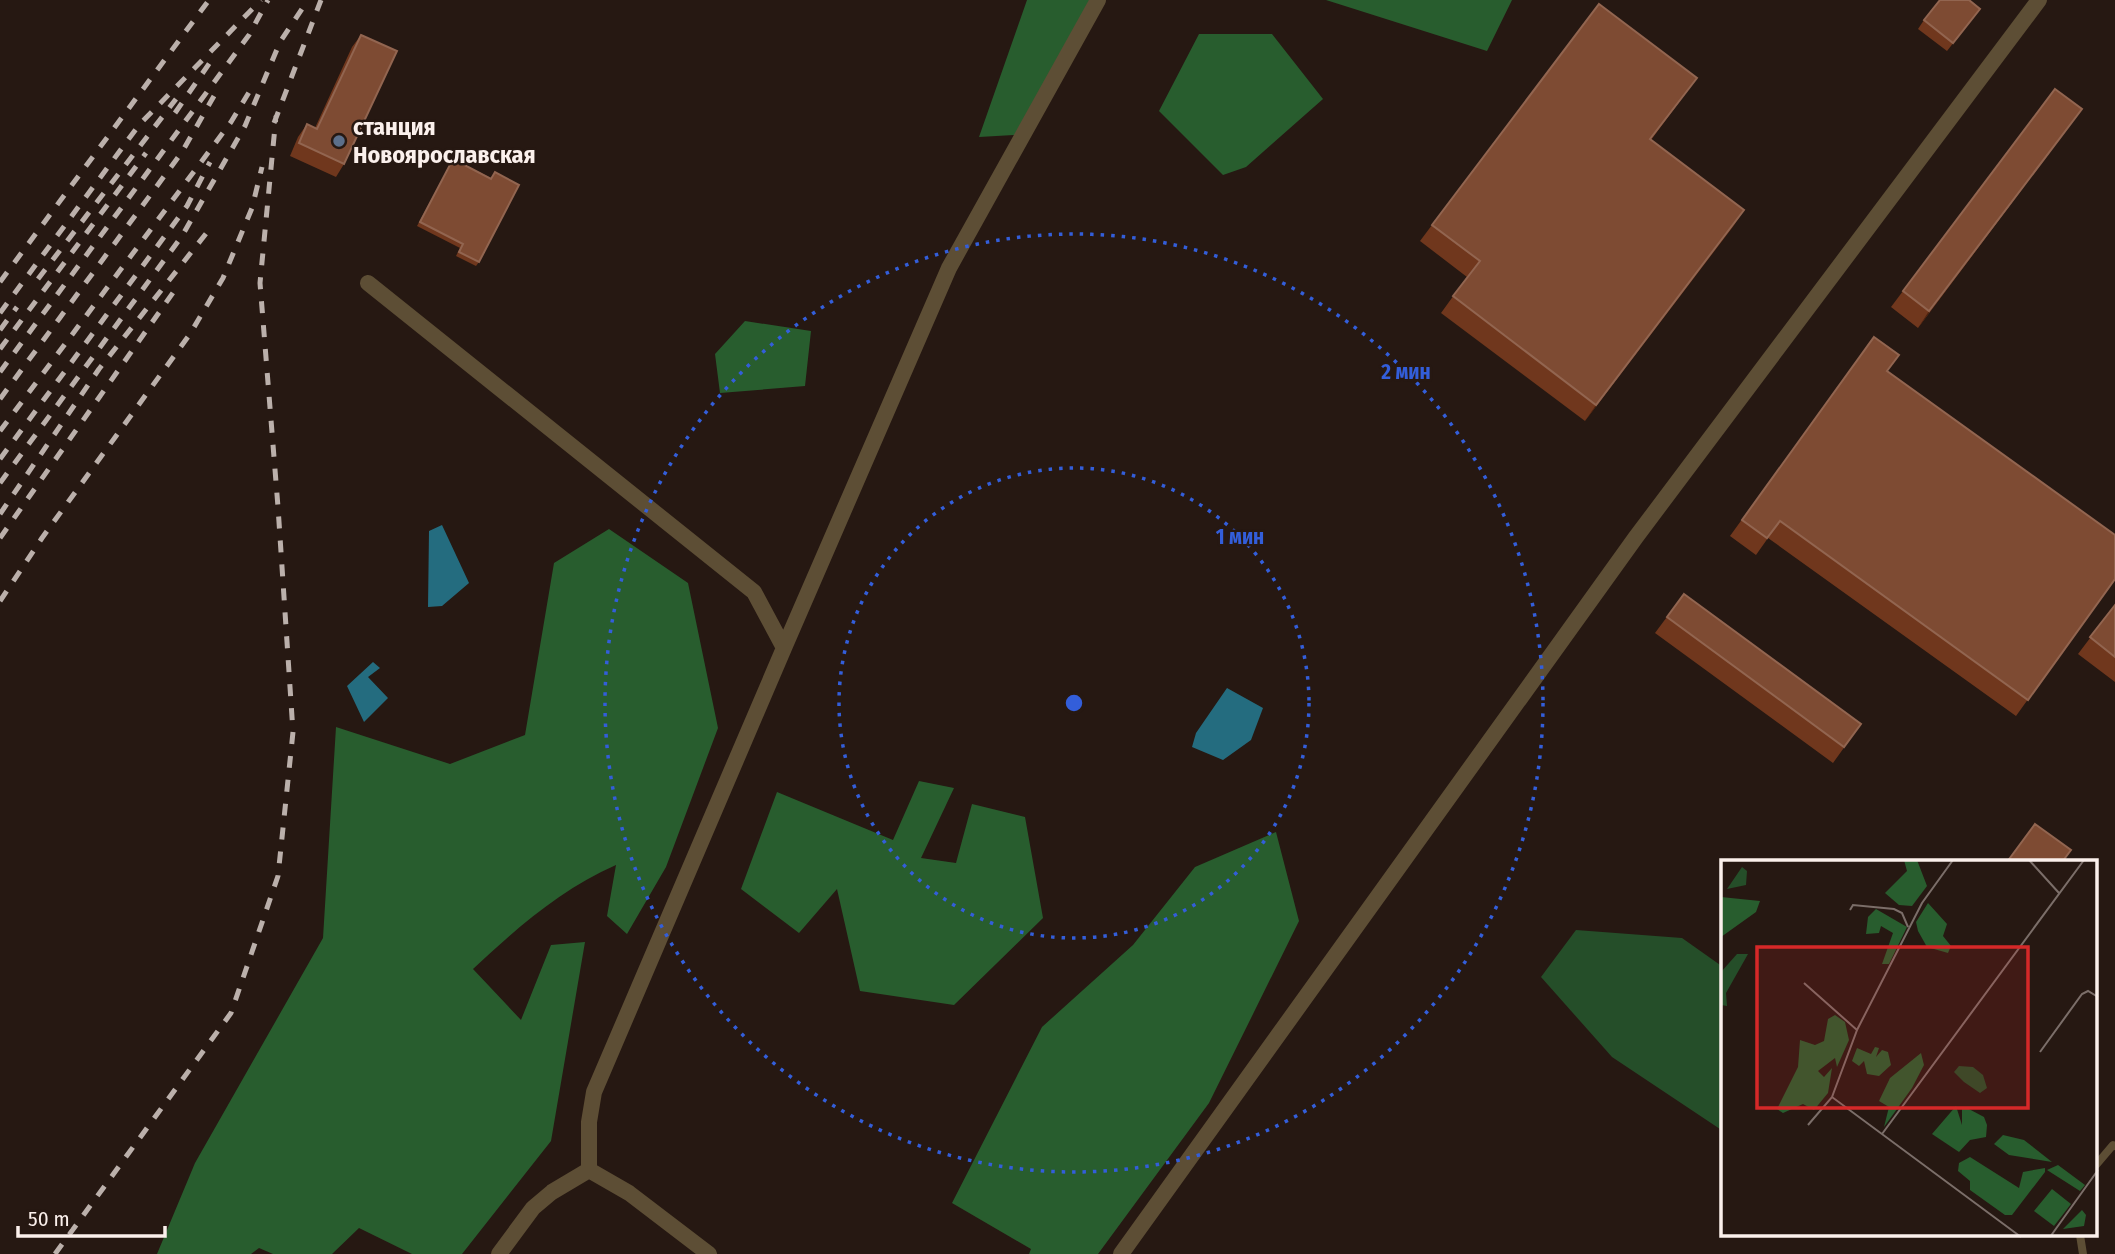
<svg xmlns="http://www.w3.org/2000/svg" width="2115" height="1254" font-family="'Fira Sans Condensed',sans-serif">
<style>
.green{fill:#254e29}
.forest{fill:#285d2e}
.water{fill:#246c7f}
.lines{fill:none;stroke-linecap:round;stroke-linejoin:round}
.lane{stroke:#5d4e35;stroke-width:8}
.street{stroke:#5d4e35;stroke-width:16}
.rail{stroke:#bbb0ab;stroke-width:5;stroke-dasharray:12 12;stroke-linecap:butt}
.wall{fill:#70371d}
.shaded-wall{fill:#4c220f}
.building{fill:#7e4b33;stroke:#926550;stroke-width:2}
.ring{fill:none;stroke:#335eda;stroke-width:3.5;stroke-dasharray:3.5 7}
.service-dot{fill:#5c6f8a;stroke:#261812;stroke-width:2.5}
.labels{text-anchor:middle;stroke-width:5;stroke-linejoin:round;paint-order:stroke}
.poi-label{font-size:24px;font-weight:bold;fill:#fbf0ec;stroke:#261812;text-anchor:start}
.inset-road{fill:none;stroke:#7b6e69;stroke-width:2}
.view{fill:#d62828;fill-opacity:0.15;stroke:#d62828;stroke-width:3.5}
.inset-edge{fill:none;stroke:#fbf0ec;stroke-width:3.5}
.centre{fill:#335eda;stroke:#261812;stroke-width:3.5}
.ring-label{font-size:21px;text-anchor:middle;font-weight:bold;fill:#335eda;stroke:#261812;stroke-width:5;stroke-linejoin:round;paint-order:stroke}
</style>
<rect width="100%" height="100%" fill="#261812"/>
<path class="green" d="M1576,930L1682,938L1723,967V1131L1612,1057L1541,977Z"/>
<path class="forest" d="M1027,0H1096L1030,134L979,137Z
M1326,0H1512L1487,51Z
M1199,34H1272L1323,99L1246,167L1223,175L1159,111Z
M745,321L811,331L805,386L720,393L715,354Z
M609,529L688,583L718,728L666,867L627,934L607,916L616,865C561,889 517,928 473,969L521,1020L551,945L585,942L551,1141L462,1254H412L359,1228L332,1254H273L259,1248L251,1254H157L195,1163L323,938L336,727L450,764L525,735L554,563Z
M919,781L954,788L921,858L956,863L972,804L1025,817L1043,918L954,1005L860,991L837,889L799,933L741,889L777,792L893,840Z
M1276,832L1299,921L1209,1103L1098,1254H1029L1031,1249L952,1203L1042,1027L1133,945L1195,867Z"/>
<path class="water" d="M442,525L469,583L442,606L428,607L429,531Z
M373,662L380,668L368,677L388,698L364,722L347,686Z
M1227,688L1263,708L1251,740L1223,760L1192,747L1196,733Z"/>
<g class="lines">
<path class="lane" d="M2096,1165L2113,1145L2115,1146
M2080,1235L2083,1254"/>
<path class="street" d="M368,283L754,592L784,648L594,1092L589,1122V1170
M784,648L949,268L1098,0
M499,1254L533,1208L552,1192L589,1170L629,1193L709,1254
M1121,1254L1636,537L2039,0"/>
<path class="rail" d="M175,113L211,61
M274,123L321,0
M38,279L176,99
M0,282L209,0
M0,313L139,125L261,0
M0,330L17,307
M0,349L146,153
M0,372L249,35L268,0
M0,399L182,152L214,96
M0,431L231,122L254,84
M0,459L187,206L210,162
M0,483L182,236L245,126L280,42L308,0
M0,514L99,369L212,226
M0,538L177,287
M0,601L42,538L190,334L223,278L252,208L262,167
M55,1254L231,1013L278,876L293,732L278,507L260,283L276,116"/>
</g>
<path class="wall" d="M1980,9L1947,51L1918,29L1924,20Z
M361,35L344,164L336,177L290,156L298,137L307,124L315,128L352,47Z
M1697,78L1651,140L1744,210L1585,421L1441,313L1467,277L1420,241L1432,225Z
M2070,125L1918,328L1891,307L1903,291Z
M453,159L491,178L495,172L479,262L476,266L456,256L460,248L417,226Z
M1874,337L1888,372L2115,579L2016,716L1768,538L1756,555L1730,536Z
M1684,594L1861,724L1833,763L1655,633Z
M2115,605V682L2078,654Z"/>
<path class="shaded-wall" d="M2082,109L2070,125L1918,328L1929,311Z
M1744,210L1733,227L1585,421L1596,405Z"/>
<path class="building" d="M1940,0H1969L1980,9L1953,43L1924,20Z
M1599,4L1697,78L1650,139L1744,210L1596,405L1453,296L1480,261L1432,225Z
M361,35L397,51L344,164L299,143L307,124L317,129Z
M2055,89L2082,109L1929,311L1903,291Z
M453,159L491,179L495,172L519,185L479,262L459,252L463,244L420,222Z
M1874,337L1899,355L1887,371L2115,535V579L2028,700L1780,521L1767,538L1742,520Z
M1684,594L1861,724L1844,747L1667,617Z
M2115,605V657L2090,637Z
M2035,824L2071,850L2062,862H2007Z"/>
<g class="ring">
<circle cx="1074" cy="703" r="235"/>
<circle cx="1074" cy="703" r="469"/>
</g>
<circle class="service-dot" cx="339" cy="141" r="7"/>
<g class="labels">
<g class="poi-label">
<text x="353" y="135">станция<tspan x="353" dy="28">Новоярославская</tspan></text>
</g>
</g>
<g transform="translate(1721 860)">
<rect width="376" height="376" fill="#261812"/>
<path d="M21,7L26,11L25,25L6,29ZM16,94H27L5,133L6,146L0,145V112ZM238,206L252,207L262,215L266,228L259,233L243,222L233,212Z" fill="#254e29"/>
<path d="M183,0H196L206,26L191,46L178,45L164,33L186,11ZM0,37L39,41L35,52L0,77ZM207,43L226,64L222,76L230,86L227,93L206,87L197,71L195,62ZM155,49L186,67L168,104H161L172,73L160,66L158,73L145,74L147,57ZM114,155L124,162L128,180L116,207L114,198L97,211L103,217L111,208L107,233L93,250L82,244L62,253L56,249L77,207L79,180L94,185L103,181L107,159ZM154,187L158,188L155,197L161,190L167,192L170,205L158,216L146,214L143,201L138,206L131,201L136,188L150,194ZM200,193L203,205L191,228L163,267L168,247L158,241L169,218ZM235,246L241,265V249L246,248L263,257L266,265L265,277L249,280L238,292L211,274ZM282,275L303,280L331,302L288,295L273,284ZM249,297L298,328L302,312L324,308V312L291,355H284L249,330V321L237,311L238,303ZM337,305L364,325L359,331L326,310ZM331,329L350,344L333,366L313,351ZM361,350L365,355L363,366L342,369Z" fill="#285d2e"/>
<path class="inset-road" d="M308,0L338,33M129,50L132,45L173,49L181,53L187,67M83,123L136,170L111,237M136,170L201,43L232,0M319,192L361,134L367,131L377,137M87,265L111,237L300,377M161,274L363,0M329,377L377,310"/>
<path class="view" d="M36,87H307V248H36Z"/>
<rect width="376" height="376" class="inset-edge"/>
</g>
<circle cx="1074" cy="703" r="10" class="centre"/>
<g class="ring-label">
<text x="1406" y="379">2 мин</text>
<text x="1240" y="544">1 мин</text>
</g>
<path d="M18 1226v10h147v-10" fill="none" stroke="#fbf0ec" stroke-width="3.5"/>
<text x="28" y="1226" font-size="21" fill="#fbf0ec" stroke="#261812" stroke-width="5" paint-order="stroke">50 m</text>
</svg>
